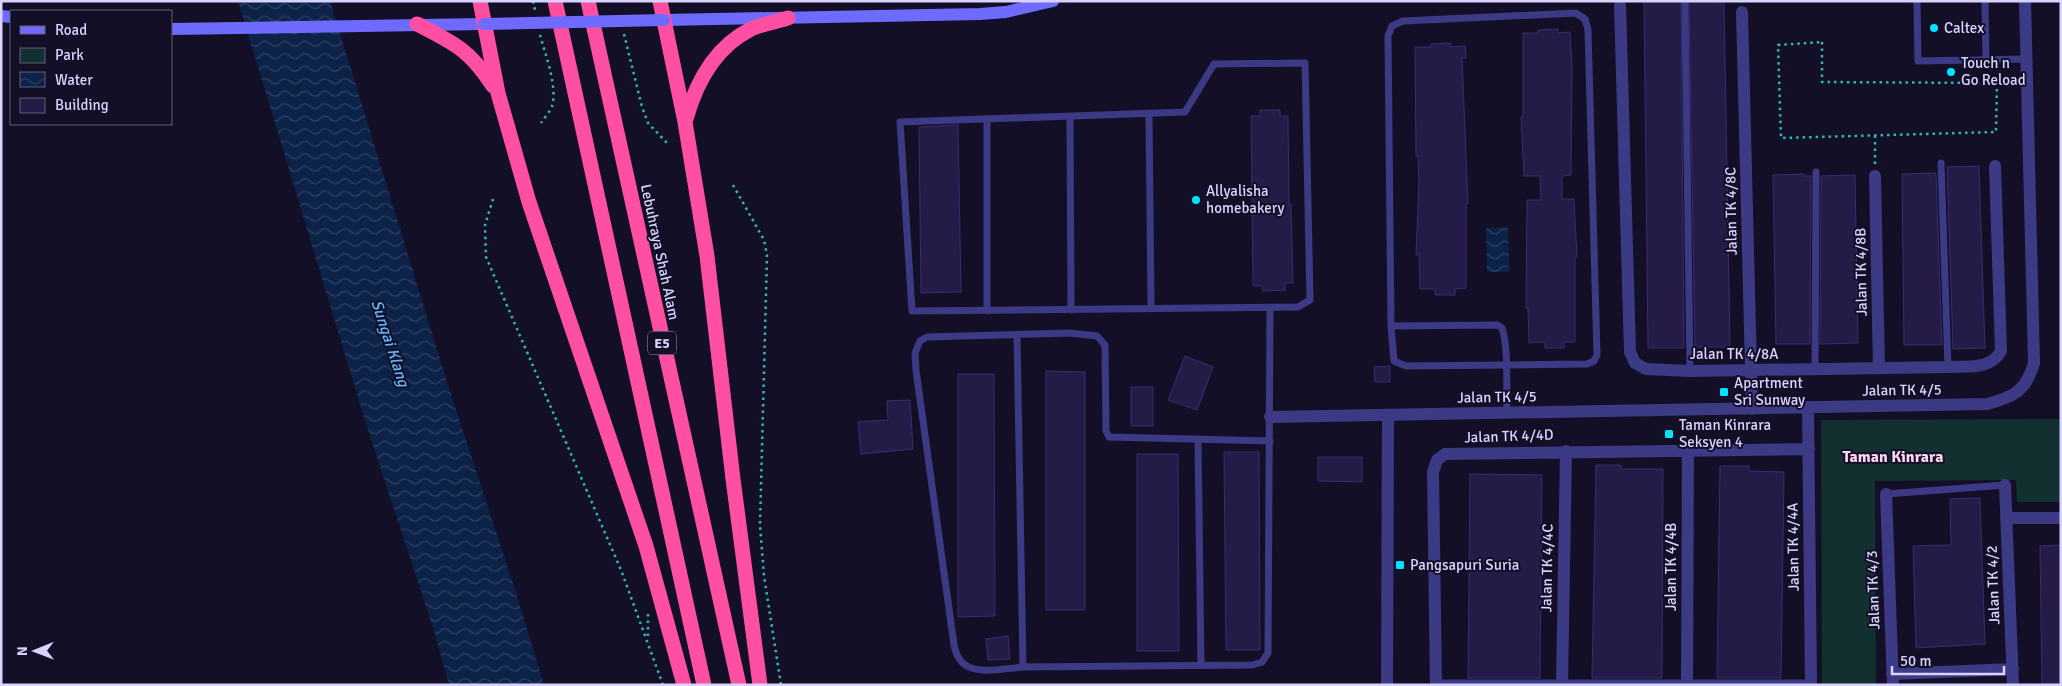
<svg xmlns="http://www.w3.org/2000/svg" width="2062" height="686" font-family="Signika,sans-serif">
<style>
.park{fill:#12302f}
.water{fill:url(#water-waves)}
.building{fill:#241b47;stroke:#3b2d73}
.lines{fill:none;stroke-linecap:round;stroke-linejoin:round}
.path{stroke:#2fb8b0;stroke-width:2.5;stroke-dasharray:2.5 4;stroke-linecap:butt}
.service{stroke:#3d3a85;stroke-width:7}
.minor{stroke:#3d3a85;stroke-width:12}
.secondary{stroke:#6f6bff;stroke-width:12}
.motorway{stroke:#ff4fa3;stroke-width:15}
.secondary-bridge{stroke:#6f6bff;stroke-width:12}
.poi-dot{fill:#00e5ff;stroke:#130f26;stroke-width:2}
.labels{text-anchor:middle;stroke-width:4;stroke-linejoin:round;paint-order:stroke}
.shield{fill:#130f26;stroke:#9e99be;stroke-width:1}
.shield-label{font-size:14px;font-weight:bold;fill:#d9d4ff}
.poi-label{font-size:15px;fill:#d9d4ff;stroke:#130f26;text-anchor:start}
.street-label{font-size:15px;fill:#d9d4ff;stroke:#130f26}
.water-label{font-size:16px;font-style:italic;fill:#62b6ff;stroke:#130f26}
.neighbourhood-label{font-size:16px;font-weight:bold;fill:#ffd6f0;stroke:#130f26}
</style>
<defs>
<pattern id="water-waves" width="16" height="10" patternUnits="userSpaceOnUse" patternTransform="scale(1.25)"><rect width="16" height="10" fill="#0c2248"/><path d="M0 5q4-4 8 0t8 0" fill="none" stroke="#2f4163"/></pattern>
</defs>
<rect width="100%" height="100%" fill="#130f26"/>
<path class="park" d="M2061,419V502H2017L2016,480L1875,481L1876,685H1822L1821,420Z"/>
<path class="water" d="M238,1H330L448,385L517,596L544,685H449L435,634L367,427Z
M1508,227L1509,272H1487L1486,228Z"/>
<path class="building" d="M1644,1H1681L1684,348H1648Z
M1689,1H1724L1730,347H1695Z
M1558,29V33L1570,32L1572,67L1571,175L1562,176V199H1574L1577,257H1575V342H1564V348H1545V342L1529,343L1528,308H1526L1527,200H1541L1540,176H1524L1521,117H1523V33H1538V30Z
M1451,43V47L1465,46L1466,58H1462L1468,204H1466V288L1455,289V295H1435V289H1420L1419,254L1416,255L1419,181L1418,156H1416L1415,47H1431V44Z
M1260,110H1280V116H1288L1289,204H1291L1293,283H1285V290L1263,291L1262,286H1253L1251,116H1260Z
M958,125L961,292L921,293L919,127Z
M1979,166L1985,348L1953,349L1947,167Z
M1936,173L1942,345H1904L1902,174Z
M1804,174V176H1811L1810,344H1776L1773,175Z
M1855,175L1858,343L1820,344L1821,176Z
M1185,356L1213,367L1197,410L1168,400Z
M1390,366V382H1375L1374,367Z
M1046,371L1085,372V610H1046Z
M958,374H994L995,616L958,617Z
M1131,387H1153V426H1131Z
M910,400L913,449L861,454L858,422L888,420L887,401Z
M1224,452H1259L1260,650H1226Z
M1137,454H1178L1179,651H1137Z
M1318,457H1362V482L1318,481Z
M1596,465H1621V469H1663L1662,678H1592Z
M1720,466H1749V471L1784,472L1781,678H1717Z
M1470,474L1542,475L1540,678H1468Z
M1980,498L1985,644L1916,648L1913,546L1951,545L1950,499Z
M2061,545V685H2042L2040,546Z
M1008,636L1010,659L988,660L986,639Z"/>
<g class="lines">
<path class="path" d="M533,1L535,10
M624,34L642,107L648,123L667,143
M540,35C545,53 558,88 552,106C550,112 544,118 541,123
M1822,42V82L1997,83L1996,132L1781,138L1778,45Z
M1875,164V135
M733,185L764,240L767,255L760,525L764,576L781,685
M493,199L485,225L486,257L621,570L663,685
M648,614V636"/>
<path class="service" d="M1917,1L1918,61L2027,59
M1985,1L1986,60
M1685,4L1690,371
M1305,63L1310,300L1298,307L912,311L900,122L1185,112L1214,64Z
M1149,115L1151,309
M1070,118L1071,310
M987,119V311
M1941,163L1948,367
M1391,326L1394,361L1406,366L1587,364L1594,361L1597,355L1588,30L1585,19L1576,13L1403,21L1392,26L1388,36L1391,326L1497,325L1502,328C1509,349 1506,389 1507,413
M1017,335L1023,667L1252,665L1262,662L1268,653L1270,308
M1815,369L1816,172
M1198,441L1201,665
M1886,494L2005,485
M1023,667C1005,668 972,677 960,660C957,656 955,650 954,645L916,370L915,353L920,341L927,337L1070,333L1097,336L1105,345L1106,431L1109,437L1270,441
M1436,683H1811"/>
<path class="minor" d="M1620,5L1630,352L1635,363L1646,369L1690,371L1948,367C1967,366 1991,370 2001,351L1995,166
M1742,12L1752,409
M1875,176L1879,368
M1808,409L1811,685
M1270,417L1987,404C2014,397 2026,391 2034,363L2025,1
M2005,485L2013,685
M1886,494L1893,685
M2006,518H2061
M1892,674L2013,669
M1387,685L1388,416
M1436,685L1433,472L1437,460L1445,454L1809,449
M1562,685L1566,451
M1687,685L1688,450"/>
<path class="secondary" d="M1,16L11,17
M664,20L980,14L1006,12L1053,1
M171,29L484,24"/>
<path class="motorway" d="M480,1L498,93L529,202L646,546L684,685
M555,1L704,685
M588,1L739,685
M660,1L685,122L707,256L733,479L760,685
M417,24C454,43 470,50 493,86
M686,119C696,83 715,47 751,29C762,24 776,22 788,18"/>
<path class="secondary-bridge" d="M484,24L664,20"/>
</g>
<g class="poi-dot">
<circle cx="1934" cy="28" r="5"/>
<circle cx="1951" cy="72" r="5"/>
<circle cx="1196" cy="200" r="5"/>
<rect x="1719" y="387" width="10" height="10" rx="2.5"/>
<rect x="1664" y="429" width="10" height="10" rx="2.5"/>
<rect x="1395" y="560" width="10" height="10" rx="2.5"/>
</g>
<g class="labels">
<rect class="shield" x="648" y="331.5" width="28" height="23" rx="4"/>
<g class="shield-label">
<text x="662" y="348">E5</text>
</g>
<g class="poi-label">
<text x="1944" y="33">Caltex</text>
<text x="1961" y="68">Touch n<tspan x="1961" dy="17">Go Reload</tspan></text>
<text x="1206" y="196">Allyalisha<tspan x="1206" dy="17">homebakery</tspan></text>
<text x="1734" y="388">Apartment<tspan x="1734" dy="17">Sri Sunway</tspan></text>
<text x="1679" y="430">Taman Kinrara<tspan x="1679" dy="17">Seksyen 4</tspan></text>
<text x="1410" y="570">Pangsapuri Suria</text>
</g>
<g class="street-label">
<text transform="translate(1731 211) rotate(-91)" y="5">Jalan TK 4/8C</text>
<text transform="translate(660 252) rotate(78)" y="5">Lebuhraya Shah Alam</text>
<text transform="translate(1861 272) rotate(-91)" y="5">Jalan TK 4/8B</text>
<text x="1734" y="359">Jalan TK 4/8A</text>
<text transform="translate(1902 390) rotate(-1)" y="5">Jalan TK 4/5</text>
<text transform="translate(1497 397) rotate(-1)" y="5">Jalan TK 4/5</text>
<text transform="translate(1509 436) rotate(-2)" y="5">Jalan TK 4/4D</text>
<text transform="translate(1793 547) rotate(-91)" y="5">Jalan TK 4/4A</text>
<text transform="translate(1671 567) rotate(-90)" y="5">Jalan TK 4/4B</text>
<text transform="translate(1547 568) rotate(-89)" y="5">Jalan TK 4/4C</text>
<text transform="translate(1993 585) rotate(-92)" y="5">Jalan TK 4/2</text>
<text transform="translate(1873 590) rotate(-92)" y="5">Jalan TK 4/3</text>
</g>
<g class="water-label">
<text transform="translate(391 343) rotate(72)" y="6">Sungai Klang</text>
</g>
<g class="neighbourhood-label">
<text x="1893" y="462">Taman Kinrara</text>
</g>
</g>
<rect width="2062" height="686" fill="none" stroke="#d9d4ff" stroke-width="5"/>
<rect x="10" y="10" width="162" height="115" fill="#130f26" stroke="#625e7d"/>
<rect x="20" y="26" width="25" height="8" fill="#6f6bff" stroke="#625e7d"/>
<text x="55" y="35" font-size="15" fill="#d9d4ff">Road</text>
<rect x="20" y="48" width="25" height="15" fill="#12302f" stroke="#625e7d"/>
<text x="55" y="60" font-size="15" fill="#d9d4ff">Park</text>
<rect x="20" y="72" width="25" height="15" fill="url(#water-waves)" stroke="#625e7d"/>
<text x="55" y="85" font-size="15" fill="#d9d4ff">Water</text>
<rect x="20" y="98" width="25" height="15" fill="#241b47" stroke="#625e7d"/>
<text x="55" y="110" font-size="15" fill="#d9d4ff">Building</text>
<g transform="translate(35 651) rotate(269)" stroke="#130f26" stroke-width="4" paint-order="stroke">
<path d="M0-4L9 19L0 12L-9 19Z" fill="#d9d4ff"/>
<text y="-8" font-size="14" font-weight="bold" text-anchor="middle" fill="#d9d4ff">N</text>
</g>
<path d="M1892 666v8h112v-8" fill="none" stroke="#d9d4ff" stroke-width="2.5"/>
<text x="1900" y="666" font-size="15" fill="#d9d4ff" stroke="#130f26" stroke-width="4" paint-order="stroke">50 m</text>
</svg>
